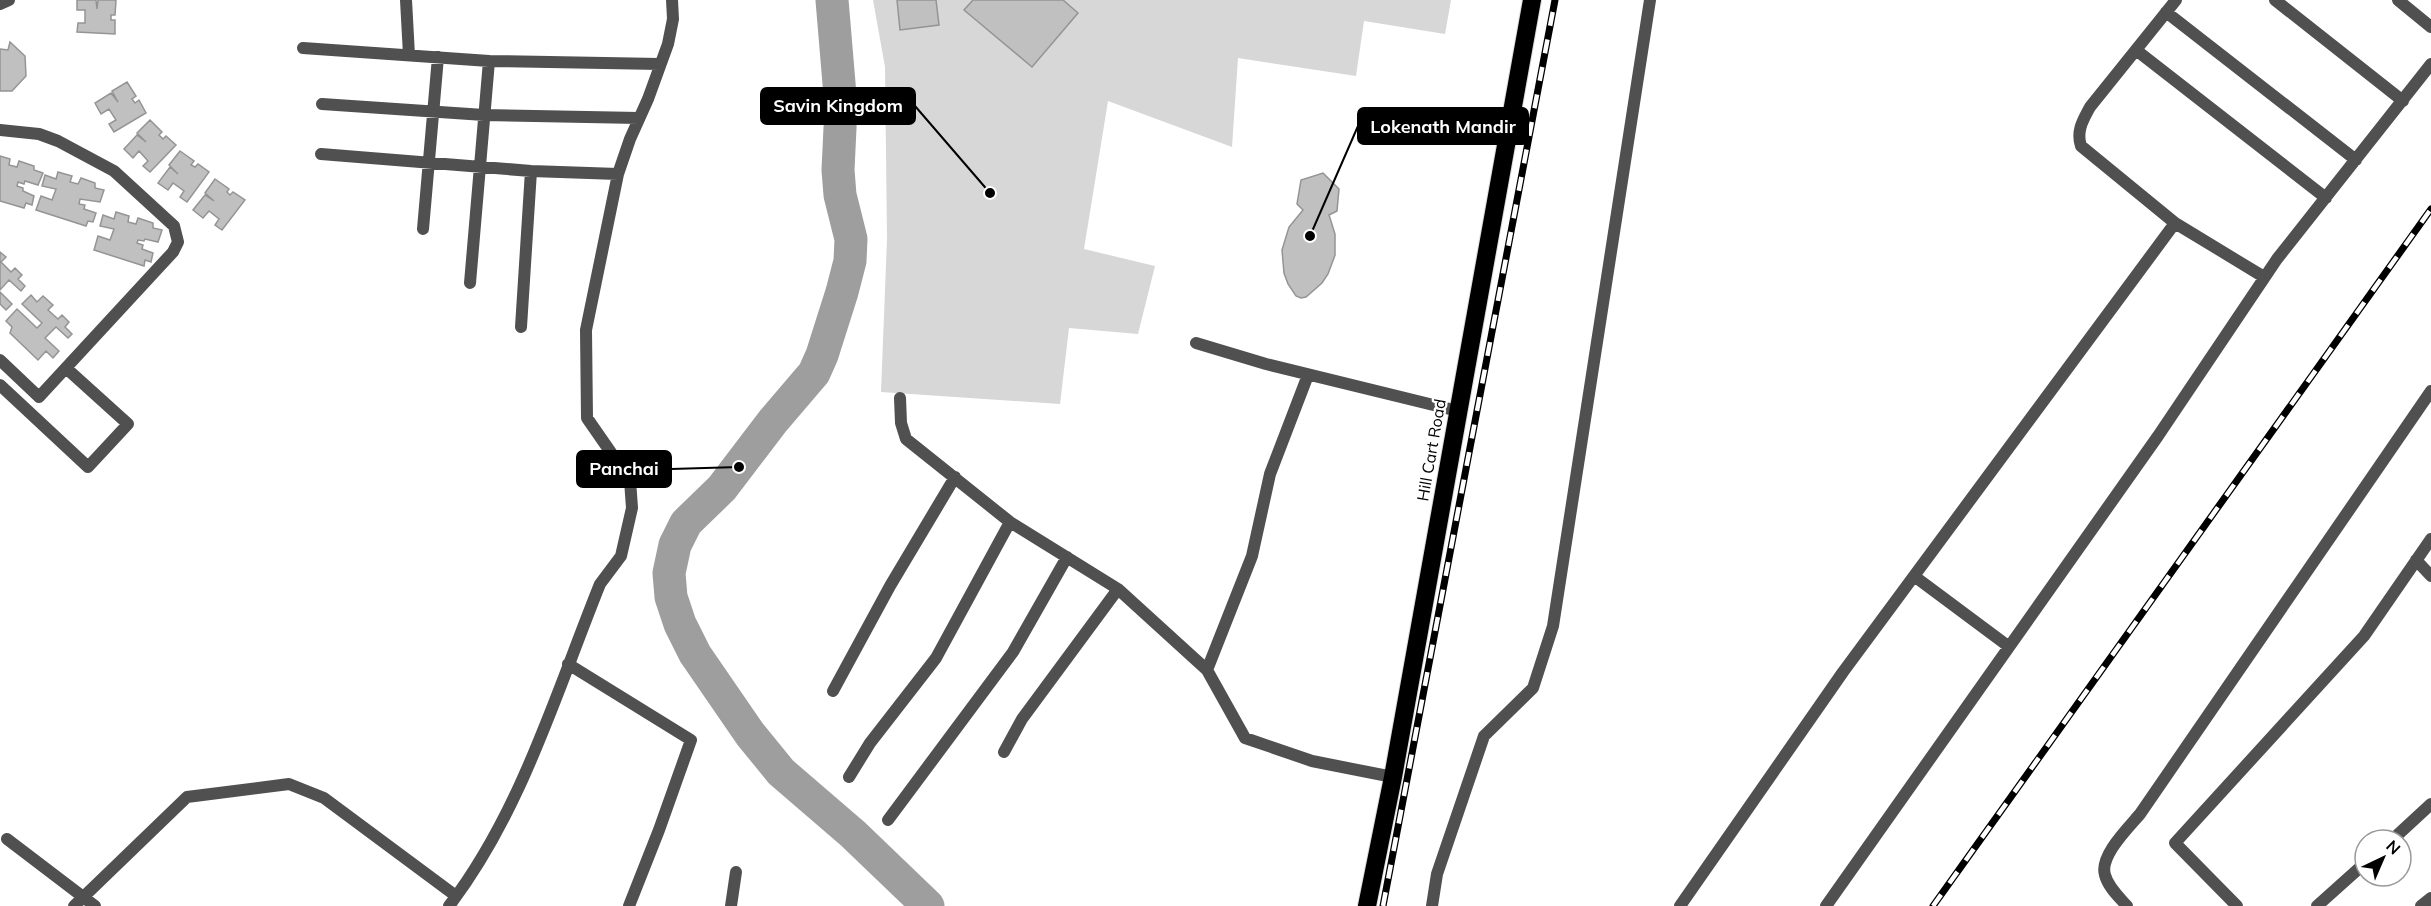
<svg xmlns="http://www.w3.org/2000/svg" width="2431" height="906" font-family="Mulish,sans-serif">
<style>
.green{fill:#d7d7d7}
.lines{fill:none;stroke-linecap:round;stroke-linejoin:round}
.river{stroke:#9e9e9e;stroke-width:33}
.building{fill:#c0c0c0;stroke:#949494;stroke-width:1.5}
.highway-casing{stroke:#dbdbdb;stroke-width:20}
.street{stroke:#505050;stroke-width:12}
.highway{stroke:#000;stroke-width:18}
.rail-casing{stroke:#000;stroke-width:7}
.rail{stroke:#fff;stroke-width:4.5;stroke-dasharray:14;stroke-linecap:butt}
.labels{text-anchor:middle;stroke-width:4.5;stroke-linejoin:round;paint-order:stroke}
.street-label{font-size:16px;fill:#000;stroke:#fff}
.leader{fill:none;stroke:#000;stroke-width:2}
.callout-dot{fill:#000;stroke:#fff;stroke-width:2}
.callout{fill:#000;stroke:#000;stroke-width:2}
.callout-label{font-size:18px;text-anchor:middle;font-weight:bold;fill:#fff}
</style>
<rect width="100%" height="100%" fill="#fff"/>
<path class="green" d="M873,0H1451L1445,34L1364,21L1356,76L1238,58L1232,147L1108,101L1084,249L1155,266L1138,334L1069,328L1060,404L881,392L887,239L885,67Z"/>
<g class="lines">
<path class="river" d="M832,0L841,107L838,170L840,195L851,239L850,261L842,292L822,355L814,373L773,421L722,488L686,523L675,545L669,573L671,597L680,624L695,654L750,734L781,772L853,834L928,906"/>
</g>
<path class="building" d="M77,0H96L97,9L98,0H116L115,15H111V20H115V34L77,32L78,23H85V10H77Z
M897,0H936L939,25L900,30Z
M973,0H1063L1078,13L1032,67L964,10Z
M10,42L25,56L26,76L12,91H0V49L8,50Z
M127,82L136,96L132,99L135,103L139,100L146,113L114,132L109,124L116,120L109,109L101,114L95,103L111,93L118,102L112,91Z
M150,120L162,132L159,135L163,139L166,136L176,145L150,172L143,166L148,161L139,151L133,158L124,149L137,135L146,142L137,133Z
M180,151L194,161L191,165L195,167L198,164L209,172L187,202L180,197L184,191L173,183L168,190L158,183L170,167L178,174L169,165Z
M0,156L10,159L9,165L17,167L19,161L34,166V170L43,173L38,185L25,181L24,184L18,182L17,186L23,188V191L34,196L32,205L26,203L24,208L0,201Z
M58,172L72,176L70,182L78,184L81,178L95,183V188L104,190L100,202L80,199L79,204L85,205L84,209L96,213L93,222L88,221L86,226L36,210L41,196L52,200L56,189L42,186L45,175L56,179Z
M1323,173L1339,189L1337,211L1329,215L1335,234V255L1328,274L1322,283L1306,297L1301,298L1296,296L1288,284L1284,273L1282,250L1289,227L1303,210L1297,204L1301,180Z
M215,179L229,189L227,192L230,195L233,192L245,200L222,230L215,225L219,219L209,211L203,218L193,210L205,195L214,201L205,193Z
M116,212L129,216L128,222L136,224L138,218L153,223V228L162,230L158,242L145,239L144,241L138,240L137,243L143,245L142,249L153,253L151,262L145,260L144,266L94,250L98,236L110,240L114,229L100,226L103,215L114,219Z
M0,252L6,257L1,262L11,272L15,268L22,275L18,279L25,286L21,291L9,280L0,290Z
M0,292L12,304L6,310L0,304Z
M31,295L37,302L43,296L53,305L48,310L58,319L62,315L69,322L65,327L72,334L68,338L56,327L45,338L59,351L53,358L46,351L38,360L10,333L12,327L6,321L17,309L37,328L42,323L22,304Z"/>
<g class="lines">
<g class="highway-casing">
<path id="highway" d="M1367,906L1393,777L1532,0"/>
</g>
<path class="street" d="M406,0L409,55
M2275,0L2403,101
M2398,0L2431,27
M0,4L9,0
M2166,12L2356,160
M303,48L489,61L660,64
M2136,50L2326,198
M322,104L484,115L639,118
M0,130L39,134L58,141L114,171L174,226L178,242L173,252L39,397L0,360
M321,154L531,171L618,174
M2175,223L2264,277
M423,229L438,57
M470,283L489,61
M521,327L531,171
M1196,343L1266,364L1458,411
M0,385L88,467L128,424L66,368
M900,398L901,423L906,439L1010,522L1118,589L1207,670L1245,738L1312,761L1393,777
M2416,560L2431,576
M1914,576L2008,646
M568,664L691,740L659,830L629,906
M1207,670L1252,556L1270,474L1308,375
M833,691L890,586L955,477
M1004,752L1022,719L1118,589
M849,777L870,743L936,658L1010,522
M888,820L1013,652L1067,557
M7,839L95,906
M2392,840L2431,804
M74,906L187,797L289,784L324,798L456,896
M449,906C521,812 556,693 600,584L621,556L632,508L630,480L587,418L586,330L618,174L630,139L648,99L668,44L673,19L672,0
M731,906L736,872
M1432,906L1437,874L1484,736L1533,688L1553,626L1650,0
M1680,906L1843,672L2175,223L2081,146C2076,131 2083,120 2090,107L2176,0
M1826,906L2158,436L2277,259L2431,64
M2127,906C2119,897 2108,887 2105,875C2099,856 2129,827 2140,814L2431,391
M2237,906L2175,843L2364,636L2431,539
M2317,906L2365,863
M2421,906L2431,898"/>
<use href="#highway" class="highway"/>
<g class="rail-casing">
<path id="rail" d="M1383,906L1555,0
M1933,906L2431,209"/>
</g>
<use href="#rail" class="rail"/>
</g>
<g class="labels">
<g class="street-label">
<text transform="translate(1431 450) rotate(-80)" y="6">Hill Cart Road</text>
</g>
</g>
<path class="leader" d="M990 193L915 106M1310 236L1358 126M739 467L671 469"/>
<g class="callout-dot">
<circle cx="990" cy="193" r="6"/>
<circle cx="1310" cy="236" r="6"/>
<circle cx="739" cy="467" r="6"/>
</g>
<g class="callout">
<rect x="761" y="88" width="154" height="36" rx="6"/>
<rect x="1358" y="108" width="170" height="36" rx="6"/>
<rect x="577" y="451" width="94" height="36" rx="6"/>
</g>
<g class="callout-label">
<text x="838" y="112">Savin Kingdom</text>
<text x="1443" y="133">Lokenath Mandir</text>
<text x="624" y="475">Panchai</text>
</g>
<g transform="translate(2383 858) rotate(44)"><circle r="28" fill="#ffffff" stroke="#999999" stroke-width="1.5"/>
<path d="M0-4.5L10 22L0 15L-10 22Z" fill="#000000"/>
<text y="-9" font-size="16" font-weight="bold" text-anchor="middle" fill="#000000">N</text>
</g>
</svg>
